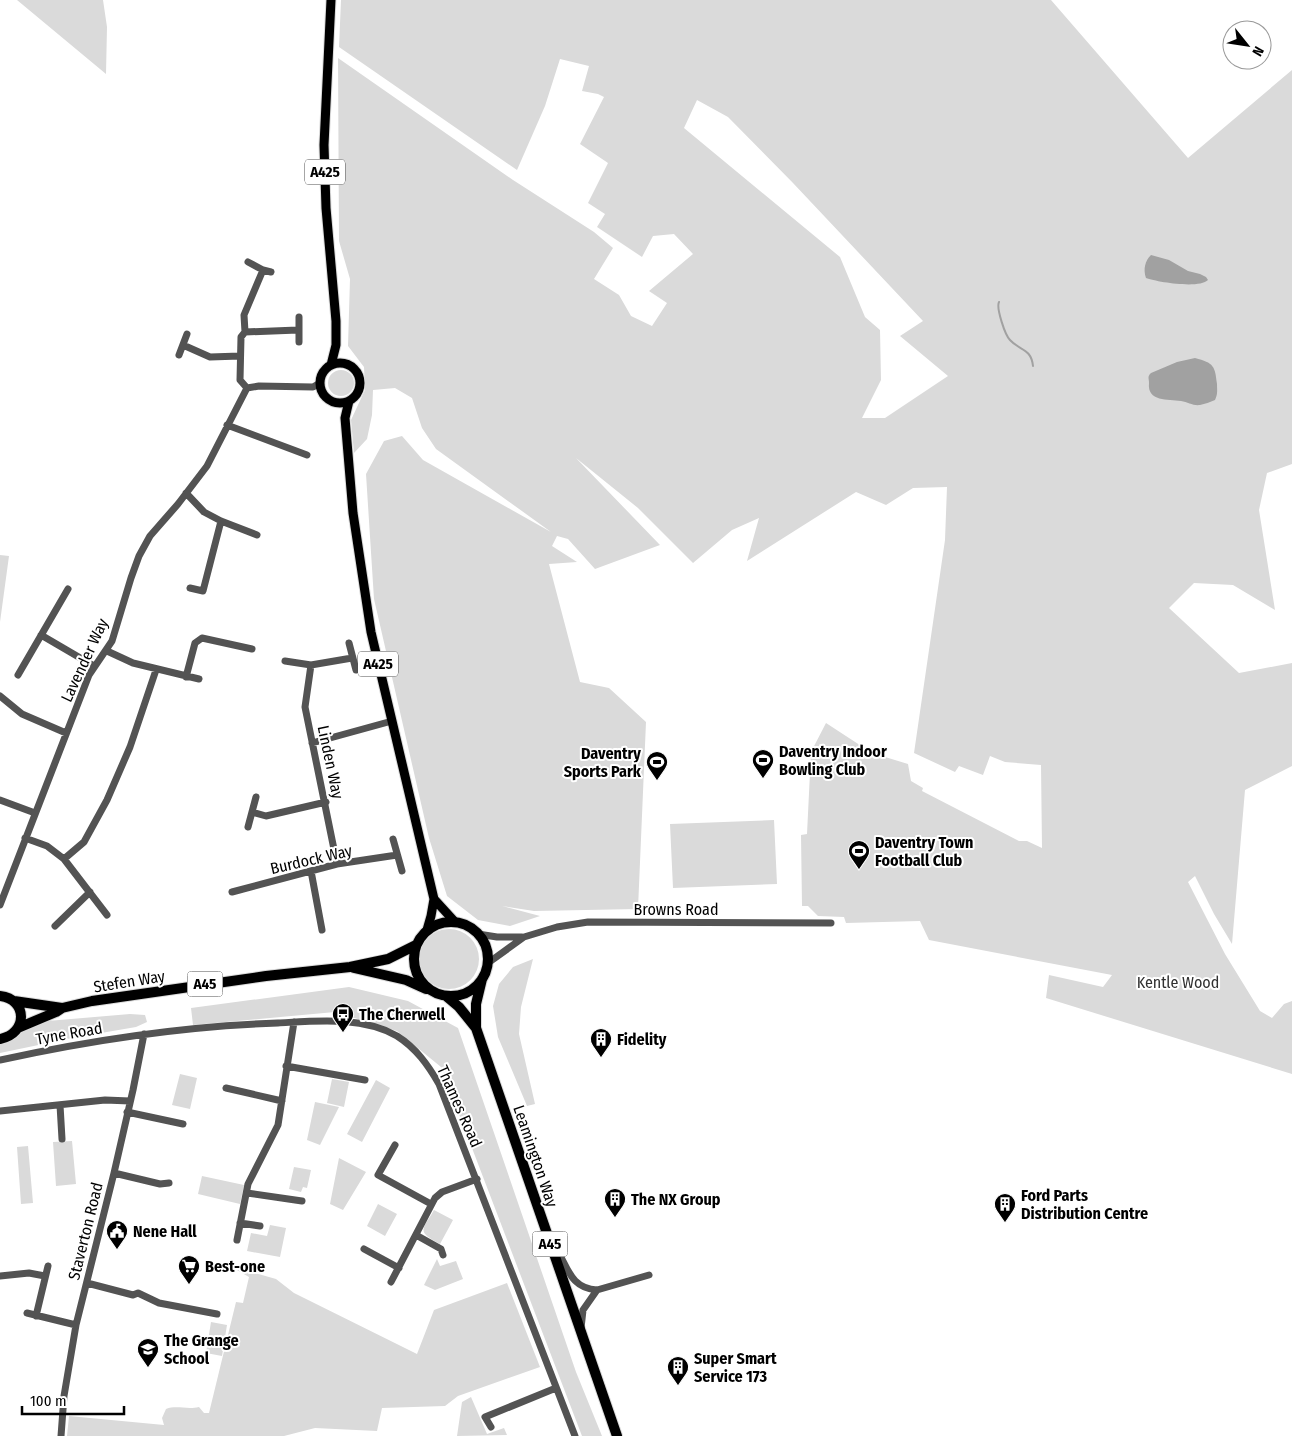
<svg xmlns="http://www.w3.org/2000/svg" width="1292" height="1436" font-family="'Fira Sans Condensed',sans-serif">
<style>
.green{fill:#dadada;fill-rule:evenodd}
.water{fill:#a1a1a1}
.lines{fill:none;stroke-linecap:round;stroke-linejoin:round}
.stream{stroke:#a1a1a1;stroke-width:2}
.major-casing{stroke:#dbdbdb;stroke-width:11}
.highway-casing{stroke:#dbdbdb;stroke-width:12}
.minor{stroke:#535353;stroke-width:7}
.major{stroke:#000;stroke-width:9}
.highway{stroke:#000;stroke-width:10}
.labels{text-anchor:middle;stroke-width:4;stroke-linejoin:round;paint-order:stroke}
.shield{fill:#fff;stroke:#4c4c4c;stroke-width:1}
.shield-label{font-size:15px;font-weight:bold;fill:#000}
.street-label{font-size:16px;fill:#000;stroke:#fff}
.poi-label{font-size:16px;font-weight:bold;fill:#000;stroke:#fff;text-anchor:start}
.park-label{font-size:16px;fill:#313131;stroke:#fff}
</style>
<rect width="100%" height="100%" fill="#fff"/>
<path class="green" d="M17,0H103L107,27L106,74Z
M341,0H1051L1188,158L1292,70V464L1267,473L1259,510L1275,610L1233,585L1194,583L1169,608L1239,673L1292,663V766L1245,790L1232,944L1214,914L1195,876L1188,882L1225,954L1260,1011L1272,1018L1284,1004L1292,1001V1074L1046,998L1049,975L1103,987L1112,975L929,940L920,921L846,923L844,917L818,916L808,906H802L801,835L807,834L811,752L826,723L872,753L908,764L911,781L923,788L922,791L1019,841H1027L1042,848L1041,765L1005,762L990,756L983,775L959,766L955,772L914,753L945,540L947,487L913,488L886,505L856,492L747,561L759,518L732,530L693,563L638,508L576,458L660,545L595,569L568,539L557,536L552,546L577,562L549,564L580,682L609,688L646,722L638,909L534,911L502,906L540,916L510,926L478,920L447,896L429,838L374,599L366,474L384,441L402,436L423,460L551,532L436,449L422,428L412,398L395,388L373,390L372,415L367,439L354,453L351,420L365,390L364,367L348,346L350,279L339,241L338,58L513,180L594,232L613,248L594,279L619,295L631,316L652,326L667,303L649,291L693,254L674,234L653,236L642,257L597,227L605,214L588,203L608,163L580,144L604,97L598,94L582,91L589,66L560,59L545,106L517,170L339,47ZM697,100L728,117L793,183L923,321L900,336L948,376L885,418H862L881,380L880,330L865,317L840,257L684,128Z
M328 383a13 13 0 1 1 26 0a13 13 0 1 1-26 0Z
M0,555L9,556L0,622Z
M774,820L777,884L673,888L670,824Z
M419 959a30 30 0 1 1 60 0a30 30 0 1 1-60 0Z
M533,959L521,1007L519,1034L535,1104L527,1106L498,1037L493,1006L499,984L513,967Z
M349,987L408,1001L458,1028L576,1372L602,1436H582L441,1067L397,1031L335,1012L193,1025L191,1008Z
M130,1014L145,1015L147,1022L136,1027L72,1038L0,1053V1039L24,1023Z
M180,1074L197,1078L190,1109L172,1105Z
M332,1079L349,1082L344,1107L327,1103Z
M376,1080L390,1088L362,1142L347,1134Z
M315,1102L339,1107L320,1145L307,1140Z
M72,1141L76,1184L56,1186L53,1142Z
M28,1146L33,1203L21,1204L17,1147Z
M339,1158L366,1172L343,1210L330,1204Z
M294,1167L311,1170L307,1188L303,1187L301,1192L289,1189Z
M202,1176L244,1185L240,1204L198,1194Z
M378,1204L397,1214L385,1236L367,1226Z
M434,1210L453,1220L440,1244C416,1231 422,1231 434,1210Z
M270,1225L286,1228L280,1257L247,1251L251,1233L267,1236Z
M437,1259L440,1266L456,1261L463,1279L435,1290L424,1285Z
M230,1266L276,1279L294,1293L417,1354L434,1310L507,1283L540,1367L458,1396L445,1406L382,1408L377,1431L315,1428L284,1436H67L69,1416L164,1425L162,1418L166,1409C177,1405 187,1410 199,1407L204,1413H209L236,1302L243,1303L249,1277Z
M211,1322L227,1325L222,1356L206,1353Z
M471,1397L487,1434L504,1428L507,1435L457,1436L462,1402Z"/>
<path class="water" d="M1151,255L1169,260L1188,271L1200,274L1206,277L1208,280C1199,289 1157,282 1146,278C1143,269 1145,261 1151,255Z
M1195,358C1214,363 1215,366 1217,384C1217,390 1218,394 1215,400C1210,402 1205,404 1200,405C1193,406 1188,402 1181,401C1168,399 1147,402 1149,383C1149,378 1147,377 1151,373L1177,362Z"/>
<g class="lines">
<path class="stream" d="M999,302C996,308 1005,335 1010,340C1020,351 1031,348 1033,366"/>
<g class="major-casing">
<path id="major" d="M331,0L324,145L326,208L336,321V345L331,365
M320 383a20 20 0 1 1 40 0a20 20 0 1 1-40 0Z
M349,401L345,418L353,513L371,632L434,899L431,916L427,930
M434,899L455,922"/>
</g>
<g class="highway-casing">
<path id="highway" d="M414 959a37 37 0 1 1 74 0a37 37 0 1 1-74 0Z
M354,968L406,980L426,989
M482,979L476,1004V1028L617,1436
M0,996C28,999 28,1034 0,1039
M446,996L459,1007L476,1028
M14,1001L62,1008
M18,1028L56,1012L62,1008L92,1001L266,976L350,967L388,959L416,945"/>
</g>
<path class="minor" d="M248,262L263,270L271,272
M245,332L298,330
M299,342V317
M183,345L210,357L240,356
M179,355L187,334
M247,388L240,380L241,337L245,332L244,315L263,270
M247,388L259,386L313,387L320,383
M227,425L307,455
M186,493L204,512L221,521L257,535
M190,588L203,591L221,521
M41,635L94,666
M349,643L356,670
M107,651L133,663L199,679
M285,661L311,665L352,658
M311,665L305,707L337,864
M18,675L68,589
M186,677L195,643L202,638L252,649
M0,696L22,714L66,733
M312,743L392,721
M0,800L35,813
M252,812L266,816L326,802
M248,827L256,797
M25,838L47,846L64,859L107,915
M393,839L402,871
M64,859L84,842L107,800L130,747L156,670
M311,871L322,930
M232,892L337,864L397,855
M0,905L89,675L112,641L131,578L139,556L150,536L178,504L207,466L247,388
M55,926L90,892
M478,934L497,937H522
M488,963L524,937L557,927L588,922L831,923
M0,1060C91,1040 184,1026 278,1023C316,1021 362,1016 397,1036C416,1048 428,1065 439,1084L575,1436
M286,1066L365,1080
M226,1088L282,1101
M60,1105L62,1139
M0,1111L105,1100L130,1101
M127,1112L183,1124
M395,1145L378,1175L431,1204
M114,1173L160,1184L169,1183
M247,1193L302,1201
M240,1223L260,1226
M416,1235L441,1249L443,1255
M237,1240L248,1184L278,1125L294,1022
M553,1244C568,1264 568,1288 597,1290L649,1275
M364,1249L399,1268
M0,1276L29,1273L45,1276
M391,1282L435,1198L442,1192L477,1179
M87,1283L133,1295L138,1293L159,1303L217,1314
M27,1313L76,1325
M36,1316L48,1266
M581,1328L583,1310L597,1290
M491,1427L485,1417L556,1388
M61,1436L64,1396L76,1325L114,1173L133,1090L144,1034"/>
<use href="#major" class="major"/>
<use href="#highway" class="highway"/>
</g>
<defs>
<g id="stadium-pin" transform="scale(1.125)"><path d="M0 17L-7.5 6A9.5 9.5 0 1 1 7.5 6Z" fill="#000" stroke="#fff"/><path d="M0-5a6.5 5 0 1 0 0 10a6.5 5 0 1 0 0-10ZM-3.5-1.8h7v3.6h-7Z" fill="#fff"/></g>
<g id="bus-pin" transform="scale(1.125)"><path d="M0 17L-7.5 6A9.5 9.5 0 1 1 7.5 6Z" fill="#000" stroke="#fff"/><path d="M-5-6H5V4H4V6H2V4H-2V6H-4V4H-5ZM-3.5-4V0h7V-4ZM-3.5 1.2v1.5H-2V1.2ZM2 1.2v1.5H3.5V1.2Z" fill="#fff"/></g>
<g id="building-pin" transform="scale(1.125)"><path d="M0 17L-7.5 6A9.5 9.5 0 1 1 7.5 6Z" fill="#000" stroke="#fff"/><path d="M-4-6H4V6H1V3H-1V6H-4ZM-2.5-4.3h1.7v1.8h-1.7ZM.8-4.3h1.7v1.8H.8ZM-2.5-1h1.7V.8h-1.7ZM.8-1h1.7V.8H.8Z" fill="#fff"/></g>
<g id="civic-pin" transform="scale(1.125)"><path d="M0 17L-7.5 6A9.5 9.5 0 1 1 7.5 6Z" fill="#000" stroke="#fff"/><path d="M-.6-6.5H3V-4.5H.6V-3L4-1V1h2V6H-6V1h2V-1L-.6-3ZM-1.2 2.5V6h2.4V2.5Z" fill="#fff"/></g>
<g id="supermarket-pin" transform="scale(1.125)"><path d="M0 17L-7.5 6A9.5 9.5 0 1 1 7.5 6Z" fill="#000" stroke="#fff"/><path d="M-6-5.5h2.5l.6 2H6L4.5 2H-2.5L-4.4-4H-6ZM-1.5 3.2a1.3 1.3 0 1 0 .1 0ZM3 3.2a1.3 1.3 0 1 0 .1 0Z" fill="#fff"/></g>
<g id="school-pin" transform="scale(1.125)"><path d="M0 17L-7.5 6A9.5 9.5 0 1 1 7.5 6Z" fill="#000" stroke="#fff"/><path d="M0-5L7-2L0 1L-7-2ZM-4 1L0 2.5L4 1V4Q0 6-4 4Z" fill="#fff"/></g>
</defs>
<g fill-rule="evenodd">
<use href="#stadium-pin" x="763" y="760"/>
<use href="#stadium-pin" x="657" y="762"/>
<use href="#stadium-pin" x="859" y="851"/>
<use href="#bus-pin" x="343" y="1014"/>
<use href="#building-pin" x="601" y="1039"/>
<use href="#building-pin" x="615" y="1199"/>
<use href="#building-pin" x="1005" y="1204"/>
<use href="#civic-pin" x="117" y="1231"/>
<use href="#supermarket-pin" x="189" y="1266"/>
<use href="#school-pin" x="148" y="1349"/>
<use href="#building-pin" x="678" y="1367"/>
</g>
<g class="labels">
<g class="shield">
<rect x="305" y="159.5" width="40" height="25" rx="4"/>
<rect x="358" y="651.5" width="40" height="25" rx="4"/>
<rect x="187.5" y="971.5" width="35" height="25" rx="4"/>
<rect x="532.5" y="1231.5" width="35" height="25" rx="4"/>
</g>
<g class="shield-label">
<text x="325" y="177">A425</text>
<text x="378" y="669">A425</text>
<text x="205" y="989">A45</text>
<text x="550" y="1249">A45</text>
</g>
<g class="street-label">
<text transform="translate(84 660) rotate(-65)" y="6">Lavender Way</text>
<text transform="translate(331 762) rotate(78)" y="6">Linden Way</text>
<text transform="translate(311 859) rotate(-13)" y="6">Burdock Way</text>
<text x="676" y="915">Browns Road</text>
<text transform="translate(129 981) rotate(-9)" y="6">Stefen Way</text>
<text transform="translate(69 1033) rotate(-10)" y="6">Tyne Road</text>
<text transform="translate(460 1106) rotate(66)" y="6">Thames Road</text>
<text transform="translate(536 1156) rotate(71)" y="6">Leamington Way</text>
<text transform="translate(85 1231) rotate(-76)" y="6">Staverton Road</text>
</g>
<g class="poi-label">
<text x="779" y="757">Daventry Indoor<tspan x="779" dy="18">Bowling Club</tspan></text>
<text x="641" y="759" text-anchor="end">Daventry<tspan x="641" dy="18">Sports Park</tspan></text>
<text x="875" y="848">Daventry Town<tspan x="875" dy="18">Football Club</tspan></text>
<text x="359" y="1020">The Cherwell</text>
<text x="617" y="1045">Fidelity</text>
<text x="1021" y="1201">Ford Parts<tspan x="1021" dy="18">Distribution Centre</tspan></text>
<text x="631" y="1205">The NX Group</text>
<text x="133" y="1237">Nene Hall</text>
<text x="205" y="1272">Best-one</text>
<text x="164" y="1346">The Grange<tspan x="164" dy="18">School</tspan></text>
<text x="694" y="1364">Super Smart<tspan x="694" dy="18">Service 173</tspan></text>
</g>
<g class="park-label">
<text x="1178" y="988">Kentle Wood</text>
</g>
</g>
<g transform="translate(1247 45) rotate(120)"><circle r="24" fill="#ffffff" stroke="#999999"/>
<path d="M0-4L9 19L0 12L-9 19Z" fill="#000000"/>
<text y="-8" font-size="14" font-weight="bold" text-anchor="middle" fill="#000000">N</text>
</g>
<path d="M22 1406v8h102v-8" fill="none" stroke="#000000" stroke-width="2.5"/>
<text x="30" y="1406" font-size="15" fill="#000000" stroke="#ffffff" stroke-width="4" paint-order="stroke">100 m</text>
</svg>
